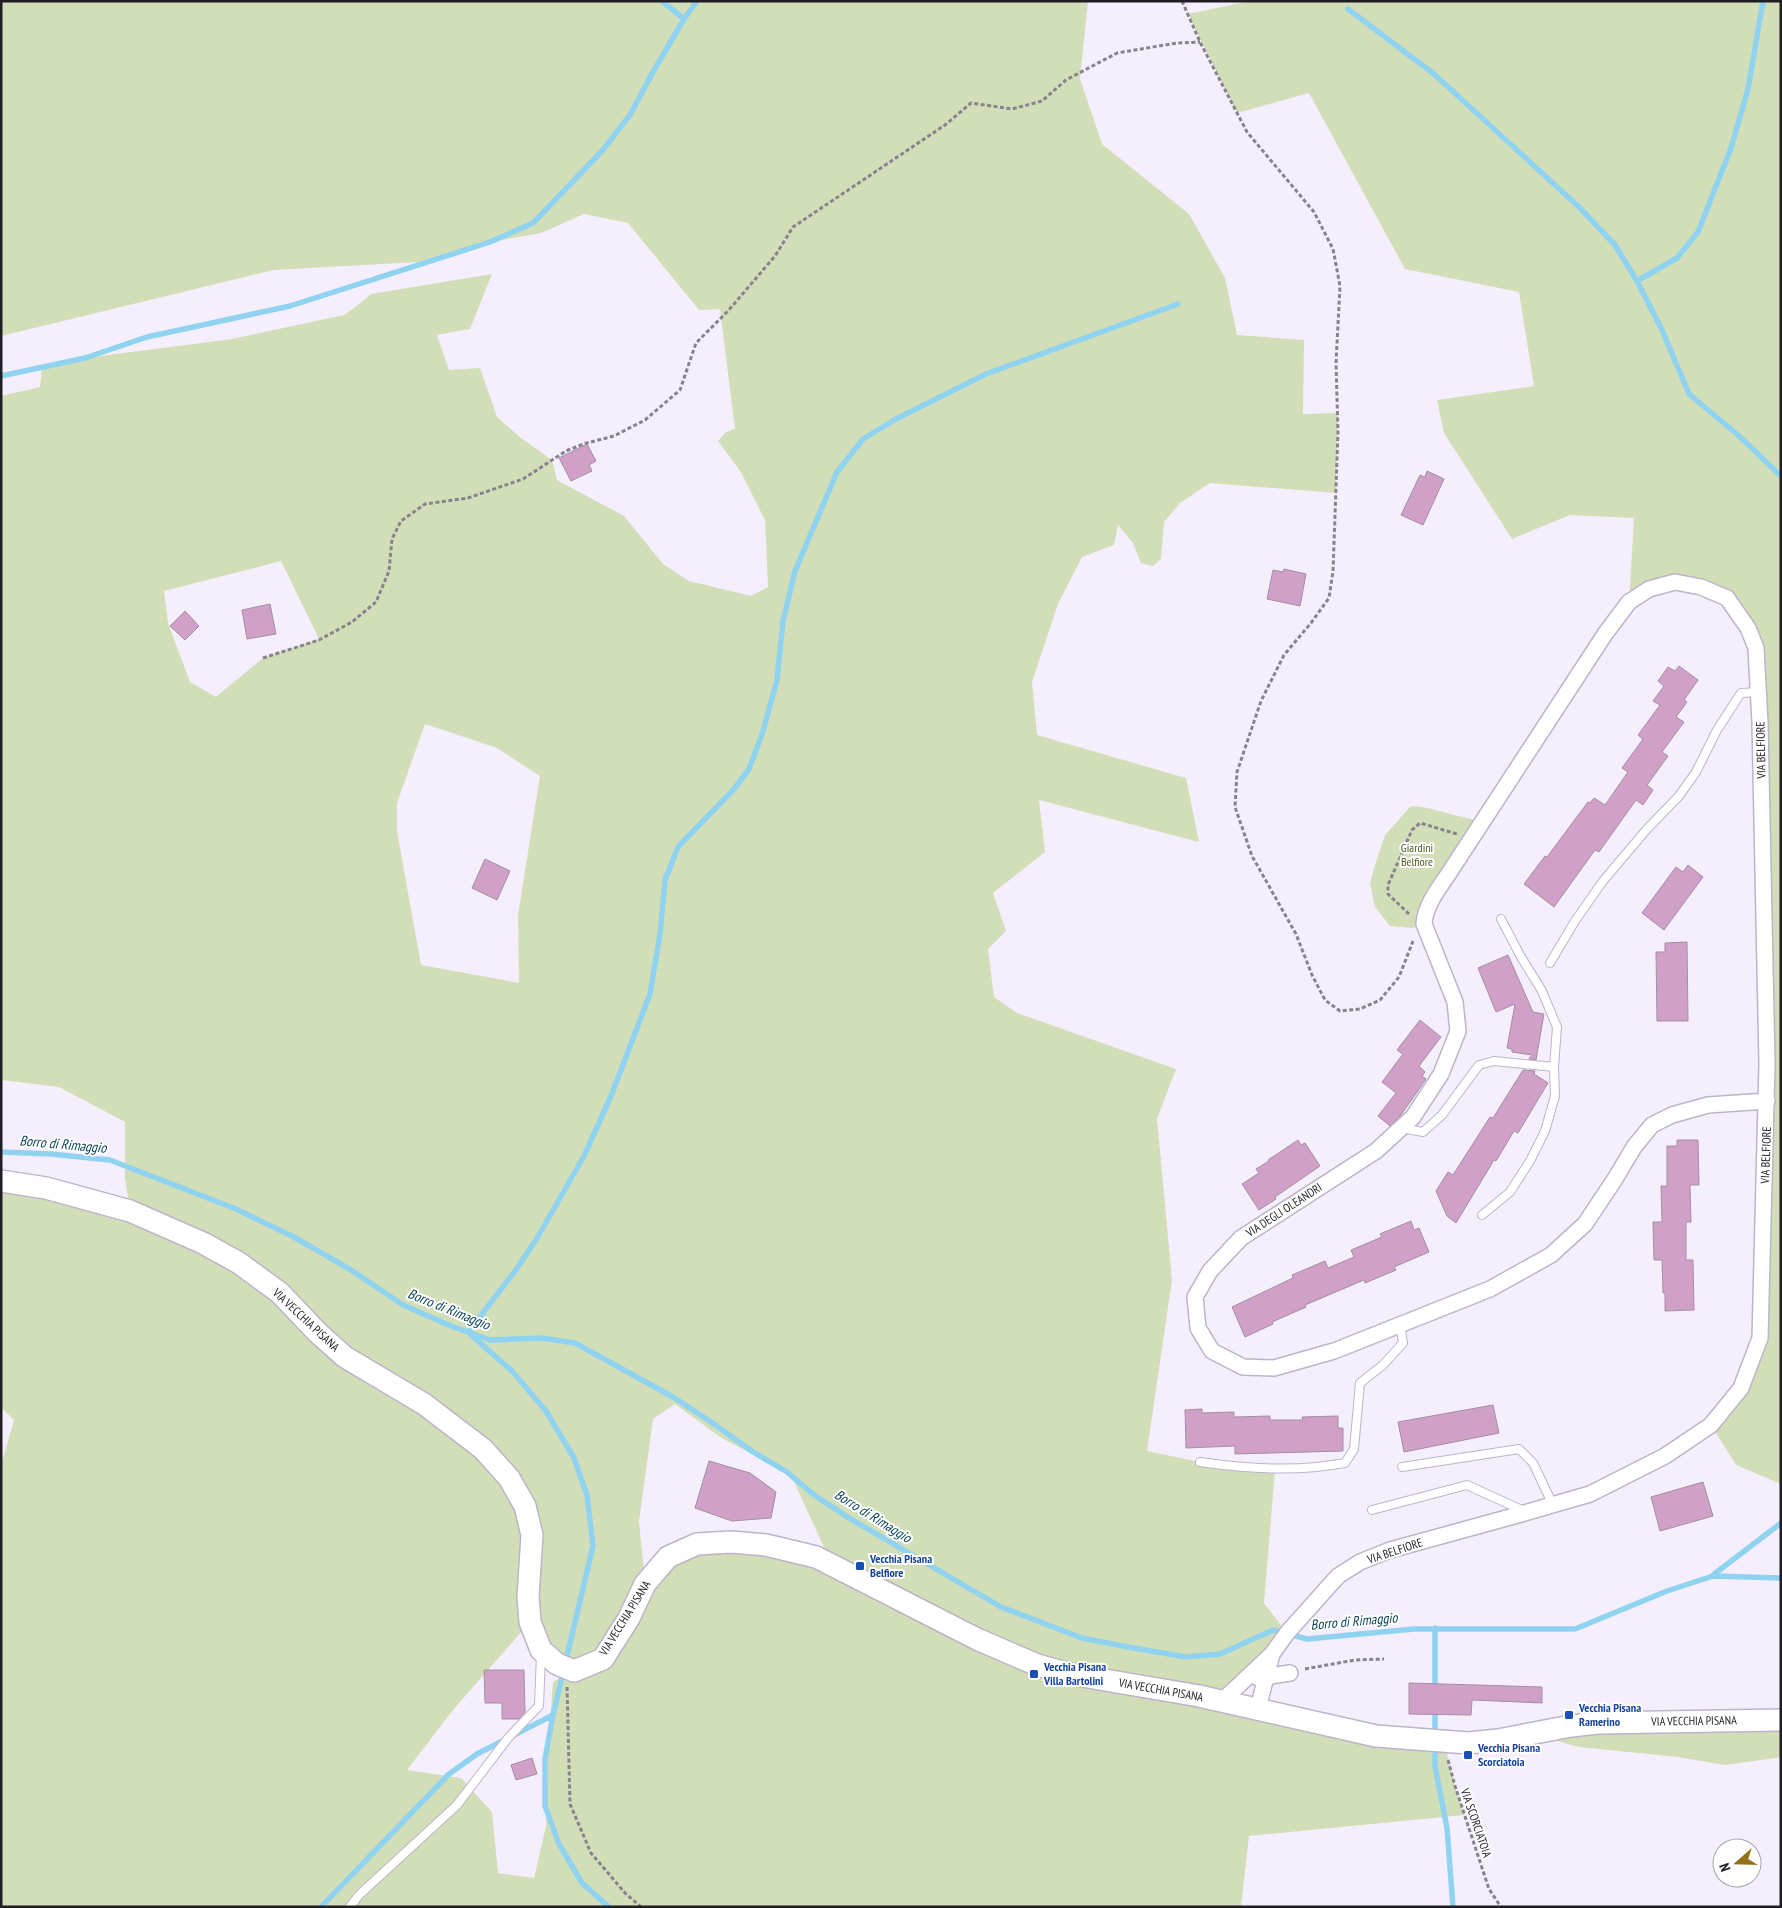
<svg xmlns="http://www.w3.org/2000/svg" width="1782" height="1908" font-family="'PT Sans Narrow',sans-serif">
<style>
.green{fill:#d2deb7;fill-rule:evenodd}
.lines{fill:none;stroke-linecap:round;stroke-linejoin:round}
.stream{stroke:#90d3f1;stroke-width:5.5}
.building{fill:#d1a0c9;stroke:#a38f9f}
.service-casing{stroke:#bdb4ca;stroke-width:10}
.minor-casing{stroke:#bdb4ca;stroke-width:18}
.secondary-casing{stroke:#bdb4ca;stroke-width:24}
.path{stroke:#87838e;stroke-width:3;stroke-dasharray:4 2.5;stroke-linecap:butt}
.service{stroke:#fff;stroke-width:8}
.minor{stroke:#fff;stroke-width:15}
.secondary{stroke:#fff;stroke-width:21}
.transit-dot{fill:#1a4fb4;stroke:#fff;stroke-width:2}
.labels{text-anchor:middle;stroke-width:4;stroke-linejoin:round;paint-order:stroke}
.street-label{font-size:12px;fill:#201d25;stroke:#fff}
.park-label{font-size:12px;fill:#4b5a1c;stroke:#fff}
.transit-label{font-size:12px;font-weight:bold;fill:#164399;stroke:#fff;text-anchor:start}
.water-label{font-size:14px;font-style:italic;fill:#0c455a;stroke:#fff}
</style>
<rect width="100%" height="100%" fill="#f5effd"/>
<path class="green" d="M1,1H1088L1080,79L1102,144L1189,214L1225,278L1237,335L1304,340L1303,414L1338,413L1336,493L1210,483L1180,503L1164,522L1161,559L1153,566L1141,563L1133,543L1118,525L1114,545L1082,557L1058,604L1032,682L1037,735L1186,778L1199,842L1039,800L1045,852L993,893L1006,931L988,949L994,997L1017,1013L1176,1069L1157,1119L1172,1280L1147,1451L1200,1462L1275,1470L1264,1603L1287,1633L1223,1701L1444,1742L1455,1786L1464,1815L1249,1836L1241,1907H1V1465L14,1420L1,1407V1181L130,1210L125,1179V1122L59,1087L1,1080V396L40,387L42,367L85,358L232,339L344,315L357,306L371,294L492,274L470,329L437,335L449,370L480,368L497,417L521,438L552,460L557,480L624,516L663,564L689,581L751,596L768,587L765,520L741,472L718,441L726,432L735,429L720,309L699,310L628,223L584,214L541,233L490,242L418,262L274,270L1,336ZM281,561L319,639L263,658L216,697L190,682L168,623L164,591ZM425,724L497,748L540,776L518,915L519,983L421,965L397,831V803ZM675,1404L720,1437L791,1475L831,1563L697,1544L645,1583L639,1521L653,1419ZM530,1622L573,1671L553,1682L548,1750L546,1826L534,1878L498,1873L492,1812L461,1778L407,1770L453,1710Z
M1250,1H1781V1484L1736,1465L1711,1425L1741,1388L1760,1338L1762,1284L1756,648L1727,598L1675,582L1629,602L1634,518L1570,515L1512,539L1444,433L1437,400L1534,386L1519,292L1405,269L1309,93L1237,113L1188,14Z
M1411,806L1423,807L1482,822L1425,915L1414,928L1390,926L1375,907L1370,884L1375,865L1385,835Z
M1781,1720V1757L1725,1765L1678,1757L1579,1747L1532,1734Z"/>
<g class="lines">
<path class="stream" d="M662,1L684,19
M1348,9L1434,74L1579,207L1615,245L1637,281L1662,330L1689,394L1738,435L1781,476
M1637,281L1677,258L1698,232L1731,148L1748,89L1763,1
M1,376L85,358L147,337L290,306L490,242L533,223L602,151L630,115L654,70L684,19L697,1
M1,1152L51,1154L110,1160L236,1209L294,1237L351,1270L403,1305L451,1326L490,1340L542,1338L575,1343L673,1397L714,1424L753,1452L787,1472L814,1495L849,1518L1001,1607L1082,1638L1128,1647L1186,1657L1220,1654L1273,1630L1307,1639L1414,1629H1575L1667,1591L1713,1576L1781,1578
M468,1332L515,1271L536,1240L584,1156L611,1096L650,994L660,934L665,880L678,847L734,789L749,769L763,731L777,680L783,621L795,571L837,472L863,439L896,419L986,374L1178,304
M471,1335L512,1371L546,1411L574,1458L587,1495L593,1546L553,1715L545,1759V1806L559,1844L582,1883L609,1907
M1713,1575L1781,1523
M1435,1628V1691
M1435,1708V1736
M1435,1746V1766L1447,1828L1453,1907
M321,1907L449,1774L477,1754L553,1715"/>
</g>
<path class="building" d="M587,444L596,461L589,465L592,471L571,481L559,458Z
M1427,471L1444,479L1423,525L1401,515L1420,475L1425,477Z
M1284,569L1306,574L1300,606L1267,599L1273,570L1283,572Z
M270,604L276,634L247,639L242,610Z
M185,611L199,626L185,640L170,626Z
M1679,666L1698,680L1684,700L1687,702L1676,717L1684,722L1662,752L1668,756L1647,785L1653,790L1643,805L1636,800L1599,852L1595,850L1554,907L1524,884L1545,856L1547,857L1588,802L1590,803L1594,798L1605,805L1628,772L1622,768L1643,739L1638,735L1660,705L1653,701L1664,686L1658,681L1668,667L1675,671Z
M485,859L510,871L497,900L472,888Z
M1688,865L1703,877L1664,930L1642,913L1676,867L1683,872Z
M1687,942L1688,1021H1657L1656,952H1665V943Z
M1508,955L1533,1012L1544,1014L1536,1060L1529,1059L1532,1055L1512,1052V1049L1507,1048L1515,1004L1496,1012L1478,968Z
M1420,1020L1441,1037L1419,1066L1425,1072L1422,1076L1426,1079L1401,1115L1390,1126L1378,1116L1396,1093L1382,1082L1403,1054L1397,1050Z
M1523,1070L1535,1071L1534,1074L1548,1083L1518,1133L1514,1131L1496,1161L1494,1160L1456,1223L1447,1216L1436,1191L1448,1172L1453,1175L1490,1117L1493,1118Z
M1298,1140L1301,1145L1305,1143L1320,1166L1275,1197L1276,1199L1259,1210L1242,1184L1259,1173L1256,1169L1269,1161L1268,1160Z
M1677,1140H1698L1699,1185H1690L1691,1222H1686V1260H1693L1694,1310L1665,1311V1293H1663L1662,1260H1654L1653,1222H1662L1661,1186H1667V1146H1677Z
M1411,1221L1414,1230L1419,1228L1429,1252L1394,1267L1396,1270L1365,1283L1364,1280L1305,1305L1306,1307L1272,1322L1273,1324L1245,1337L1232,1307L1293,1278L1292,1275L1325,1261L1328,1268L1354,1257L1351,1250L1382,1237L1380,1234Z
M1493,1405L1499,1433L1404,1452L1398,1422Z
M1202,1409V1413L1234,1412V1417L1270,1416V1420H1303L1302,1417L1338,1416V1428H1343V1451L1235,1454V1446L1186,1448L1185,1410Z
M709,1461L750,1473L776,1492L771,1518L732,1521L695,1508Z
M1703,1482L1713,1516L1660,1531L1651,1497Z
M484,1670H524L525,1712L519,1719H502V1703H485Z
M1409,1683L1542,1687V1703L1472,1700L1471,1715L1409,1714Z
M532,1758L537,1774L516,1780L511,1765Z"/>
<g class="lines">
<g class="service-casing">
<path id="service" d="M1501,919L1521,957L1542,991L1557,1027L1554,1067
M1550,963L1575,921L1603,881L1647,829L1679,796L1696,772L1717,730L1741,693L1759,692
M1401,1128L1423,1132L1442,1115L1479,1065L1494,1061L1554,1067L1555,1096L1545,1131L1530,1161L1510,1192L1482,1215
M1200,1462C1249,1469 1296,1472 1345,1463L1354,1449L1360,1383L1383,1365L1403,1343L1400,1325
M1402,1467L1519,1449L1533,1463L1553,1505
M1372,1510L1467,1485L1524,1511
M350,1907L359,1895L457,1805L508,1738L539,1706L541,1654"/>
</g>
<g class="minor-casing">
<path id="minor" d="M1258,1678L1290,1673
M1222,1701L1272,1654L1287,1633L1338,1576L1360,1562L1390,1550L1514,1516L1590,1494L1665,1456L1711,1425L1741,1388L1760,1338L1767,1064L1760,723L1756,648L1748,628L1727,598L1701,587L1675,582L1649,589L1629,602L1605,634L1451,870C1441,886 1425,904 1424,924L1455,1002L1458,1031L1441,1074L1413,1117L1376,1151L1241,1238L1210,1271L1195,1297L1198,1328L1212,1351L1243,1367L1274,1368L1334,1351L1490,1289L1551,1255L1585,1224L1615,1179L1634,1147L1652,1125L1672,1115L1708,1105L1767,1101
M1258,1708L1272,1654"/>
</g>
<g class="secondary-casing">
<path id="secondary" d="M1,1181L46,1188L130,1211L203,1243L239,1263L280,1293L318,1333L345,1357L424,1404L483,1449L509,1478L525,1506L532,1535L528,1597L530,1622L541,1650L557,1664L574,1671L603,1659L629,1618L645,1584L668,1557L697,1544L731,1542L766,1545L816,1557L977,1639L1037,1665L1070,1674L1199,1696L1376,1736L1468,1743L1498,1740L1571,1726L1598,1723L1781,1720"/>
</g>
<path class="path" d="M1182,1L1200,42L1247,132L1314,212L1333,249L1340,286L1336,363L1338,432L1333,571L1329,598L1311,623L1284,655L1261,701L1237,772L1235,807L1252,856L1296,934L1312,975L1325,1000L1340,1011L1360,1009L1380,1000L1399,977L1413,941
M263,658L319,640L352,622L376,602L389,571L392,539L401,521L425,504L468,498L523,479L566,451L583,444L614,436L645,420L680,390L696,343L728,311L775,256L793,227L945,125L971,103L1012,109L1042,101L1066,80L1117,53L1177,43L1200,42
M1409,914L1388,894V885L1412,830L1420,823L1457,834
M1305,1669L1355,1660L1384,1659
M567,1687L570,1804L591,1853L625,1893L641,1907
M1448,1760L1455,1786L1489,1889L1501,1907"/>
<use href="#service" class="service"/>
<use href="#minor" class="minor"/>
<use href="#secondary" class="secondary"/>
</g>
<g class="transit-dot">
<rect x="855" y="1561" width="10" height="10" rx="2.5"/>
<rect x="1029" y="1669" width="10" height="10" rx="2.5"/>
<rect x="1564" y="1710" width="10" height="10" rx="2.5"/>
<rect x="1463" y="1750" width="10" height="10" rx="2.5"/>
</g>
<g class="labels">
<g class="street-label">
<text transform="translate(1761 750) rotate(-91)" y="4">VIA BELFIORE</text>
<text transform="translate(1766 1155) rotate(-88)" y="4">VIA BELFIORE</text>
<text transform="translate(1284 1210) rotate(-33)" y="4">VIA DEGLI OLEANDRI</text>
<text transform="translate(306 1320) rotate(43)" y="4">VIA VECCHIA PISANA</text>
<text transform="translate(1395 1551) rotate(-18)" y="4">VIA BELFIORE</text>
<text transform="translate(625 1618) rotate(-58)" y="4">VIA VECCHIA PISANA</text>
<text transform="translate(1161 1690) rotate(10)" y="4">VIA VECCHIA PISANA</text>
<text transform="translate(1694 1721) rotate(-1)" y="4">VIA VECCHIA PISANA</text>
<text transform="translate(1476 1823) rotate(71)" y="4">VIA SCORCIATOIA</text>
</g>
<g class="park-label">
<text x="1417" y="852">Giardini<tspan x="1417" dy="14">Belfiore</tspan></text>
</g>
<g class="transit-label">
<text x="870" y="1563">Vecchia Pisana<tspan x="870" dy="14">Belfiore</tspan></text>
<text x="1044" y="1671">Vecchia Pisana<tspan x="1044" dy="14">Villa Bartolini</tspan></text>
<text x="1579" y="1712">Vecchia Pisana<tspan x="1579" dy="14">Ramerino</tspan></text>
<text x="1478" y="1752">Vecchia Pisana<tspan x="1478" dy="14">Scorciatoia</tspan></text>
</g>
<g class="water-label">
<text transform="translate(63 1144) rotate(5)" y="5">Borro di Rimaggio</text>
<text transform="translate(449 1309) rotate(22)" y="5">Borro di Rimaggio</text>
<text transform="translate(873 1516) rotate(32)" y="5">Borro di Rimaggio</text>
<text transform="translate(1354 1621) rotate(-5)" y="5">Borro di Rimaggio</text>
</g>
</g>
<rect width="1782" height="1908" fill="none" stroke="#201d25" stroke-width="5"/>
<g transform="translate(1737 1863) rotate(250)"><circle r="24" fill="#ffffff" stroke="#a6a5a8"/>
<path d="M0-4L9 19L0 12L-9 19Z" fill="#93731a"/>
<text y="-8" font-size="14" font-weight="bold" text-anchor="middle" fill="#201d25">N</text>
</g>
</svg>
